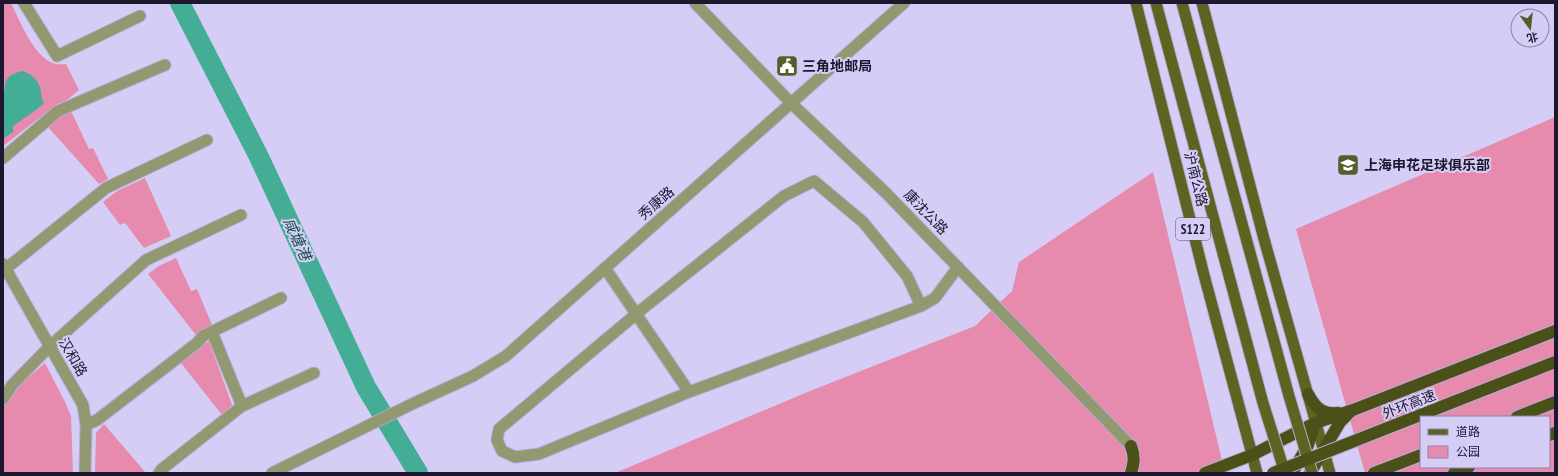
<svg xmlns="http://www.w3.org/2000/svg" width="1558" height="476" font-family="'PT Sans Narrow','Noto Sans SC',sans-serif">
<style>
.green{fill:#e68aae;fill-rule:evenodd}
.water{fill:#43ae95}
.lines{fill:none;stroke-linecap:round;stroke-linejoin:round}
.river{stroke:#43ae95;stroke-width:20}
.minor-casing{stroke:#b5acd2;stroke-width:13}
.tertiary-casing{stroke:#b5acd2;stroke-width:13}
.primary-casing{stroke:#b5acd2;stroke-width:13}
.motorway-casing{stroke:#b5acd2;stroke-width:14}
.minor{stroke:#92986f;stroke-width:11}
.tertiary{stroke:#92986f;stroke-width:11}
.primary{stroke:#5d6422;stroke-width:11}
.motorway{stroke:#4a5018;stroke-width:12}
.primary-bridge-casing{stroke:#b5acd2;stroke-width:13;stroke-linecap:butt}
.motorway-bridge-casing{stroke:#b5acd2;stroke-width:14;stroke-linecap:butt}
.primary-bridge{stroke:#5d6422;stroke-width:11}
.motorway-bridge{stroke:#4a5018;stroke-width:12}
.labels{text-anchor:middle;stroke-width:4;stroke-linejoin:round;paint-order:stroke}
.shield{fill:#d6cdf6;stroke:#554e6b;stroke-width:1}
.shield-label{font-size:13px;font-weight:bold;fill:#1e1730}
.poi-label{font-size:14px;font-weight:bold;fill:#1e1730;stroke:#d6cdf6;text-anchor:start}
.street-label{font-size:14px;fill:#1e1730;stroke:#d6cdf6}
.water-label{font-size:15px;font-style:italic;fill:#134f42;stroke:#d6cdf6}
</style>
<rect width="100%" height="100%" fill="#d6cdf6"/>
<path class="green" d="M3,3H11C20,21 35,60 56,64C59,65 63,64 66,64L79,90L67,100L56,105L3,146Z
M71,111L89,149L93,148L108,179L99,184L48,127L61,115Z
M1555,117V473H1365L1296,229ZM1421,417H1549V467H1421Z
M1153,172L1225,473H615L810,391L975,326L1012,291L1019,262Z
M145,178L171,236L144,248L125,223L120,225L103,202L117,191Z
M176,258L191,291L197,289L212,325L196,335L148,274L159,266Z
M209,341L232,405L222,415L181,363L198,348Z
M45,363L65,402L71,416L73,473H3V407L18,386Z
M104,424L146,473H95L96,433Z"/>
<path class="water" d="M22,71C30,73 38,79 40,88C42,94 40,97 44,103L36,110L13,126V132L3,139V93L5,91C4,77 11,74 22,71Z"/>
<g class="lines">
<path class="river" d="M180,3L259,157L366,387L418,473"/>
<g class="minor-casing">
<path id="minor" d="M24,3L57,56L140,16
M3,158L58,111L165,65
M3,264L83,405L86,425L85,473
M605,268L689,392
M3,271L106,188L207,140
M921,306L689,392L539,454L515,457L502,451L497,440L499,429L641,310L784,196L814,181L863,222L907,276L921,306L935,298L958,267
M212,332L242,406
M3,399L12,385L50,346L146,260L241,215
M86,425L97,420L197,343L203,336L281,298
M159,473L162,469L242,406L314,373"/>
</g>
<g class="tertiary-casing">
<path id="tertiary" d="M695,3L792,104L886,193L1131,446
M272,473L412,404L473,376L506,356L904,3"/>
</g>
<g class="primary-casing">
<path id="primary" d="M1136,3L1204,275L1257,473
M1202,3L1264,239L1330,473"/>
</g>
<g class="motorway-casing">
<path id="motorway" d="M1308,394C1315,407 1322,415 1338,413
M1517,417L1555,402
M1549,435L1555,433
M1131,473C1134,463 1135,456 1131,446
M1205,473L1252,455L1315,423L1353,410L1555,331
M1292,473L1308,445L1315,423
M1310,473L1340,422L1350,412
M1374,473L1421,455
M1454,473L1469,467"/>
</g>
<use href="#minor" class="minor"/>
<use href="#tertiary" class="tertiary"/>
<use href="#primary" class="primary"/>
<use href="#motorway" class="motorway"/>
<g class="primary-bridge-casing">
<path id="primary-bridge" d="M1156,3L1263,403L1285,473
M1182,3L1289,396L1312,473"/>
</g>
<g class="motorway-bridge-casing">
<path id="motorway-bridge" d="M1273,473L1555,362"/>
</g>
<use href="#primary-bridge" class="primary-bridge"/>
<use href="#motorway-bridge" class="motorway-bridge"/>
</g>
<defs>
<g id="civic-square" transform="scale(1.15)"><rect x="-9" y="-9" width="18" height="18" rx="4" fill="#565c2a" stroke="#d6cdf6"/><path d="M-.6-6.5H3V-4.5H.6V-3L4-1V1h2V6H-6V1h2V-1L-.6-3ZM-1.2 2.5V6h2.4V2.5Z" fill="#fff"/></g>
<g id="school-square" transform="scale(1.15)"><rect x="-9" y="-9" width="18" height="18" rx="4" fill="#565c2a" stroke="#d6cdf6"/><path d="M0-5L7-2L0 1L-7-2ZM-4 1L0 2.5L4 1V4Q0 6-4 4Z" fill="#fff"/></g>
</defs>
<g fill-rule="evenodd">
<use href="#civic-square" x="787" y="66"/>
<use href="#school-square" x="1348" y="165"/>
</g>
<g class="labels">
<rect class="shield" x="1176" y="218" width="34" height="22" rx="3"/>
<g class="shield-label">
<text x="1193" y="234">S122</text>
</g>
<g class="poi-label">
<text x="802" y="71">三角地邮局</text>
<text x="1364" y="170">上海申花足球俱乐部</text>
</g>
<g class="street-label">
<text transform="translate(1196 179) rotate(76)" y="5">沪南公路</text>
<text transform="translate(656 203) rotate(-41)" y="5">秀康路</text>
<text transform="translate(926 212) rotate(46)" y="5">康沈公路</text>
<text transform="translate(73 357) rotate(60)" y="5">汉和路</text>
<text transform="translate(1409 404) rotate(-21)" y="5">外环高速</text>
</g>
<g class="water-label">
<text transform="translate(297 239) rotate(65)" y="5">咸塘港</text>
</g>
</g>
<rect width="1558" height="476" fill="none" stroke="#1e1730" stroke-width="8"/>
<rect x="1420" y="416" width="130" height="52" fill="#d6cdf6" stroke="#8c84a7"/>
<rect x="1428" y="429" width="20" height="6" fill="#5d6422" stroke="#8c84a7"/>
<text x="1456" y="436" font-size="12" fill="#1e1730">道路</text>
<rect x="1428" y="446" width="20" height="12" fill="#e68aae" stroke="#8c84a7"/>
<text x="1456" y="456" font-size="12" fill="#1e1730">公园</text>
<g transform="translate(1530 28) rotate(165)"><circle r="19" fill="#d6cdf6" stroke="#8c84a7"/>
<path d="M0-3L7 15L0 10L-7 15Z" fill="#565c2a"/>
<text y="-6" font-size="11" font-weight="bold" text-anchor="middle" fill="#1e1730">北</text>
</g>
</svg>
